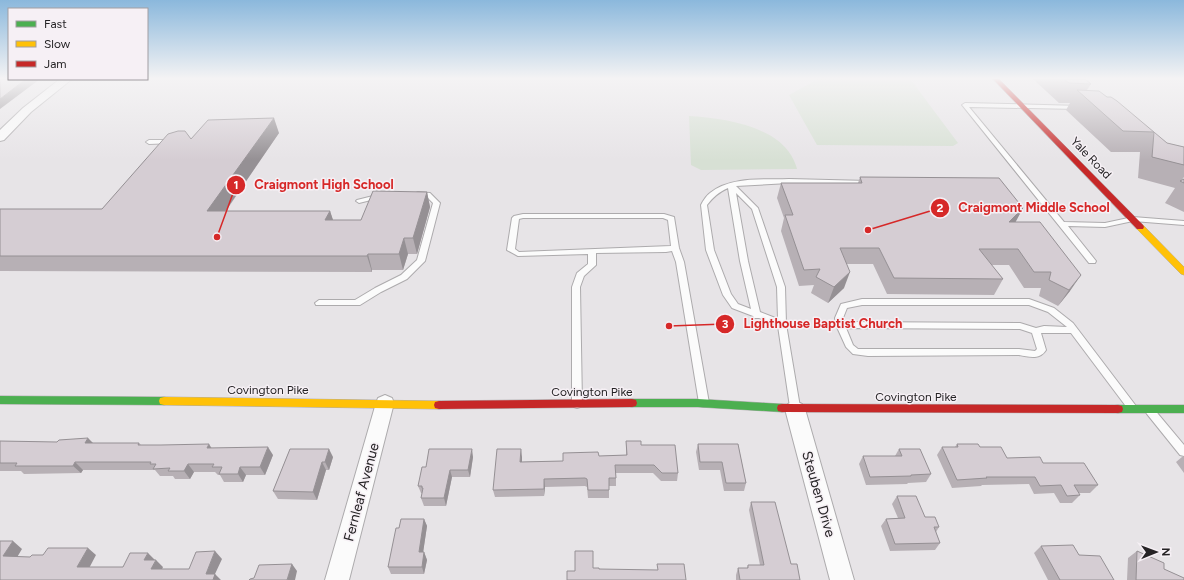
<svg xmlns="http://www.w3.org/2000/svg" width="1184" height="580" font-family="Figtree,sans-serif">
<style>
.green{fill:#d7e0d4}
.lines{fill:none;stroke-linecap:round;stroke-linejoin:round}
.lane-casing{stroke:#adabad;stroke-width:2}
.street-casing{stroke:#adabad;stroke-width:2}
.fast-casing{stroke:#adabad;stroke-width:1}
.slow-casing{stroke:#adabad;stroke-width:1}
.jam-casing{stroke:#adabad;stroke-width:1}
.lane{fill:#fbfbfb;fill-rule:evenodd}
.street{fill:#fbfbfb;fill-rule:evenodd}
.fast{fill:#4caf50;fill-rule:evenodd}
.slow{fill:#ffc107;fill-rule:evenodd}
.jam{fill:#c62828;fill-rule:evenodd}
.wall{fill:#b7b0b5}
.shaded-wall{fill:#959094}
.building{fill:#d5cdd3;stroke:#959094}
.labels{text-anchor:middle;stroke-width:3;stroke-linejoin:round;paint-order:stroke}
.street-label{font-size:12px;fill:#252325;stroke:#f6f0f5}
.near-street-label{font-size:14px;fill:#252325;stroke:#f6f0f5}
.leader{fill:none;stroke:#d62828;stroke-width:1.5}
.callout-dot{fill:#d62828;stroke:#f6f0f5;stroke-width:1.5}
.mark-label{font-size:12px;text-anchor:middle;font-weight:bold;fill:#fff}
.callout-label{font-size:13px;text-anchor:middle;font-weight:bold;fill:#d62828;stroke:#f6f0f5;stroke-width:3;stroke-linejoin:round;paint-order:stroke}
</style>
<rect width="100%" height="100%" fill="#e7e4e7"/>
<path class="green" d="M818,79L911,80L958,143L953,146L817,145L789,95Z
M689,116C721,118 773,125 791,155C794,160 796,165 797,169L701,170L691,165Z"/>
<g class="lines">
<g class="lane-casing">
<path id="lane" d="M965,103L1081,106V108L1079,109L969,107L1064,222L1105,223L1133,217L1184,221V225L1133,221L1105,227L1068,226L1096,261L1095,263H1089L963,106L962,105Z
M172,140L174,141V143L149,144L146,142L149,140Z
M789,179L869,181L872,183L869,185L789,183L736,186L758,208L785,287L786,324L800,407L798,410L795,411L792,410L790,407L778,326L759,318H754L753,316L732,308L723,295L706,250L701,205C703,201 706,196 710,193C731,176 764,180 789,179ZM728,188L740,261L751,309L738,304L731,294L714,250L707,205C713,197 719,192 728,188ZM736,193L752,209L777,287L778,319L760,312L748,261Z
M418,192L430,193L440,203L425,261L407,279L381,292L360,305H316L315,303L319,300H355L375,288L401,275L417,260L433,203L426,196L416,195V193Z
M381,194L384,196L383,197L359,203L356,201L357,200Z
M523,214H664L674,217L679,248L684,262L709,403L707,406L704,407L701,406L699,403L676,262L672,251L666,252L596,253V265L584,276L580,287L582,404L580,407L577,408L574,407L572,404V287L577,273L588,264V254L518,256L507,250L512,218L514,216ZM523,218H663L668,220L671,246L519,252L515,249L519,219Z
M862,299H1029L1054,308L1073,323L1136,406L1134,409L1131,410L1128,409L1071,333H1041L1046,350C1040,360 1029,357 1019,355L868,356L853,354L846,347L836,325L835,318L841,304ZM862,305H1029L1048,312L1067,327L1044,326L1036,328L1020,323L844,322L843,318L847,308ZM846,328L1020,329L1032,333L1037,349L1035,351L1019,349H858L853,345Z
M1150,407L1153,408L1184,445V456L1180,455L1147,414L1145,411L1147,408Z"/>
</g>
<g class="street-casing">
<path id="street" d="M60,79H72L31,112L4,140L0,141V130L23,108Z
M385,395L392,398L394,403L349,580H325L376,403L378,398Z
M795,401L802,404L805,409L854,580H830L785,409L788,404Z"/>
</g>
<g class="fast-casing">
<path id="fast" d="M0,396L164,397L168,398L169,401L168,404L164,405L0,404Z
M632,399H698L782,404L786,405L787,408L786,411L782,412L698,407H632L628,406L627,403L628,400Z
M1118,405H1184V413H1118L1114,412L1113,409L1114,406Z"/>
</g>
<g class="slow-casing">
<path id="slow" d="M1137,225H1143L1184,267V275L1181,274L1137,229L1136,227Z
M164,397L439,401L443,402L444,405L443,408L439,409L164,405L160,404L159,401L160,398Z"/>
</g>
<g class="jam-casing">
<path id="jam" d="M993,79H999L1143,225L1144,227L1143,229H1137Z
M632,399L636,400L637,403L636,406L632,407L439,409L435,408L434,405L435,402L439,401Z
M782,404L1118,405L1122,406L1123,409L1122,412L1118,413L782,412L778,411L777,408L778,405Z"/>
</g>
<use href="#lane" class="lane"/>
<use href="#street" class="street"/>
<use href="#fast" class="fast"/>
<use href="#slow" class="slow"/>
<use href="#jam" class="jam"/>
</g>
<path class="wall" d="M1033,79H1085L1091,84L1087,90L1107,97H1111L1167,143L1184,147V177L1181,181L1184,179V212L1165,203L1175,188L1138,178L1140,152H1111L1066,110L1070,103H1059Z
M279,133L226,211H330L333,220H361L427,192L430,207L417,254H408L403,270H372V272L0,271V209H102L191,139Z
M860,177L1023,208L1015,222L1070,291L1058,306L1039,296L1041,288H1024L1009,265H991L1003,279L994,295L887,294L873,264H846L844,288L828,303L811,293L814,285L799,286L781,231L784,218L777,198L781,183H858Z
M0,441L93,443H139L141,445L211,448L273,455L265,475H246L243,482H224L220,475H218L215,472H194L190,479H175L173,476H160L155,470H83L81,473L24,474L21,471H0Z
M626,441L641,445L678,473L677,481H661L653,473H616V486H609V498H588L587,487L585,486L545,487L544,496L495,497L493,490L522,457V462L563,461L599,456L626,455Z
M698,444H738L746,483L744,491H724L720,470H699L696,452Z
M957,444L980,447L1007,458L1043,463L1098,485L1090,493H1078L1080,495L1072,503H1060L1054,493L1034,494L1029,484L982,485L981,486L952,488L937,455L942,447H955Z
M290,449L333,457L329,470H326L317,500L278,499L273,491Z
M899,449L931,474L926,482L908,483L907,484L866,485L859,464L863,456H895Z
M473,457L470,477H452L446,506H424L421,498L422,493H421L418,486L426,467Z
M1182,457H1184V473L1176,462Z
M897,496L939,527L936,532L940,543L935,550L890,551L881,526L886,519L898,518L892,504Z
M751,502L791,564L800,580H736V575L738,568H747L748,565H760L749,510Z
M424,519L427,526L423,552H424L427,560L424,574H391L388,567L399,528Z
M1041,546L1079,555L1114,580H1048L1034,553Z
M1137,551L1164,569L1184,580H1127L1128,558Z"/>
<path class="shaded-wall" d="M26,79H40L0,109V99Z
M274,118L279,133L215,226L207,211Z
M427,192L430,207L417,254L413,238Z
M1023,208L1015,223L1009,222Z
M330,211L335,226L325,220Z
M404,238L408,254L403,270L399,254Z
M368,254L372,270V272L367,256Z
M850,272L844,288L828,303L834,287Z
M1081,275L1070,291L1058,306L1069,290Z
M88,438L96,446L85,443Z
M209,444L214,452L207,448Z
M268,447L273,455L265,475L260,467Z
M329,449L333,457L329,470L325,462Z
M472,449L473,457L470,477L468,470Z
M521,449L522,457V470L520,462Z
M75,462L83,470L81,473L73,466Z
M322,462L326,470L317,500L313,492Z
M188,464L194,472L190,479L184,471Z
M240,467L246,475L243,482L238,474Z
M450,470L452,477L446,506L444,498Z
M544,479L545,487L544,496Z
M424,519L427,526L422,560L419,552Z
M13,541L22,549L13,564L3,556Z
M88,548L96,555L86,574L77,567Z
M215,551L222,559L215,574L221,580H211L206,574Z
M424,552L427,560L424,574L422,567Z
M148,553L155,560H144Z
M156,560L163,567L159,576L151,569Z
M292,564L297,571L295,580H287Z"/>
<path class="building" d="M0,79H26L0,99Z
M1064,79H1085L1091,84L1069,83Z
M1077,90L1099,91L1107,97H1111L1117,101L1167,143L1184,147V165L1152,157L1154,132L1123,131Z
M274,118L207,211H330L325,220H361L373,191L427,192L413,238H404L399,254H368L367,256H0V209H102L168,134L178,131H185L191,139L208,120Z
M860,177L999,178L1023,208L1009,222H1040L1081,275L1069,290L1049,280L1051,272H1034L1018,249H979L1003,279L894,278L879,248H840L850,272L834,287L816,277L820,269L804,270L785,215H793L781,183H862Z
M1184,179V183L1180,181Z
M88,438L85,443H139L138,445H161L209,444L207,448L268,447L260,467H240L238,474H219L222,467H212L214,464H188L184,471H168L170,468L153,469L156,464H150L151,462H75L73,466H15L17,463H0V441L57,442L59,440Z
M626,441H641V445H675L678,473H662L654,465H615L616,478H609V490H588L587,479L585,478L544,479V489L493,490L497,449H521L520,462L563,461V453L598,452L599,456L627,455Z
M698,444H738L746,483H726L722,462H700Z
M957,444H978L980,447H1001L1007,458L1040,457L1043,463H1084L1098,485H1074L1080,495L1067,496L1061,485L1040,486L1035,477H986L987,478L957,480L942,447H958Z
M290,449H329L325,462H322L313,492L273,491Z
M429,449H472L468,470H450L444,498H421L423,488H422V486H418L422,467H426Z
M899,449H920L931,474L911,475V476L870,477L863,456H902Z
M897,496H916L925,517H935L939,527H934L940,543L895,544L886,519L905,518Z
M751,502H775L791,564H797L800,580H740L738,568H748V565H764Z
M401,519H424L419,552H424L422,567H388L396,528H399Z
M0,541H13L3,556L30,557L32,555H43L48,548H88L77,567H123L130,553H148L144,560H156L151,569H189L196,552L215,551L206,574H215L213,580H0Z
M1073,545L1079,555L1100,556L1114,580H1060L1041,546Z
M575,551H593V568H599V569L658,570L657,564H684L686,580H567V571H575Z
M1137,551L1164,563V569L1184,578V580H1136Z
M292,564L287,580H249L250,579L254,578L259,565Z"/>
<linearGradient id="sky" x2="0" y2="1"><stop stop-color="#8bb8dc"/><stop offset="0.49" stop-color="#f4f3f4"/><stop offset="1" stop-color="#f4f3f4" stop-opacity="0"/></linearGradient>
<rect width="1184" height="160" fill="url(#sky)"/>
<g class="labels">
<g class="street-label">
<text transform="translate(1091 158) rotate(46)" y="4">Yale Road</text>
<text x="268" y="394">Covington Pike</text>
<text x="592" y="396">Covington Pike</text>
<text x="916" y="401">Covington Pike</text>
</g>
<g class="near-street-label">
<text transform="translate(361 492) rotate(-75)" y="5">Fernleaf Avenue</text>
<text transform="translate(819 494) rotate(74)" y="5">Steuben Drive</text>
</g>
</g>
<path class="leader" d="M217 237L236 185M868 230L940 208M669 326L725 324"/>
<g class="callout-dot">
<circle cx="217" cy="237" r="4"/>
<circle cx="868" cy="230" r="4"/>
<circle cx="669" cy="326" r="4"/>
<circle cx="236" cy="185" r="10"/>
<circle cx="940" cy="208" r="10"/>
<circle cx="725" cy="324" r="10"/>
</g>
<g class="mark-label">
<text x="236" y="189">1</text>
<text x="940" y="212">2</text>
<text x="725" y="328">3</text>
</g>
<g class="callout-label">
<text x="324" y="189">Craigmont High School</text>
<text x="1034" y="212">Craigmont Middle School</text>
<text x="823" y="328">Lighthouse Baptist Church</text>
</g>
<rect x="8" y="8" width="140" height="72" fill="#f6f0f5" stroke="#a29ea2"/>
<rect x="16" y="21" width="20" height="6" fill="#4caf50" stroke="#a29ea2"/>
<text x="44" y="28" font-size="12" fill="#252325">Fast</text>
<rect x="16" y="41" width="20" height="6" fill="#ffc107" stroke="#a29ea2"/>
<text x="44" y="48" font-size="12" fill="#252325">Slow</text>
<rect x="16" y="61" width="20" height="6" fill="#c62828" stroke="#a29ea2"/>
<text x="44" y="68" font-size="12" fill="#252325">Jam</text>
<g transform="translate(1156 552) rotate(89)" stroke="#f6f0f5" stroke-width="3" paint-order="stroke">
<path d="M0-3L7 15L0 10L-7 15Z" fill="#252325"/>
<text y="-6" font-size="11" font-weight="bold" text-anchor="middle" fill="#252325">N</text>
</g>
</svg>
